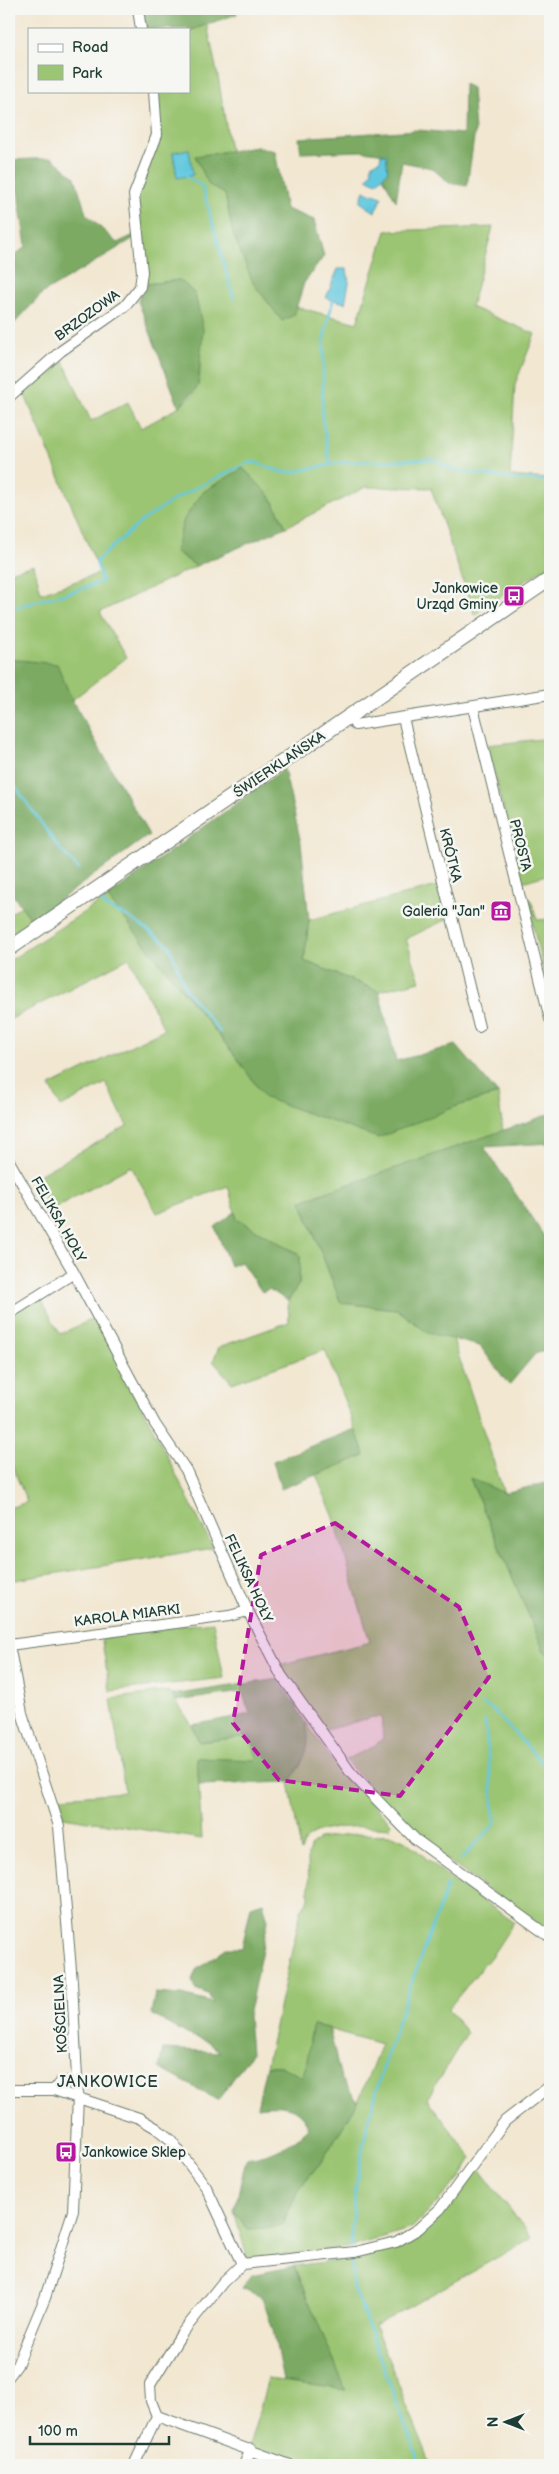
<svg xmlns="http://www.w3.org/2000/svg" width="559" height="2474" font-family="'Balsamiq Sans',sans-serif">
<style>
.green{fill:#9bc572;stroke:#5d8153;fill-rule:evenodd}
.forest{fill:#7caa64;stroke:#4e744c}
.water{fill:#62c8df;stroke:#40828a}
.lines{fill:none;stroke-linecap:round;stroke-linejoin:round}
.stream{stroke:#62c8df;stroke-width:2.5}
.minor-casing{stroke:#69786b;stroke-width:12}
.secondary-casing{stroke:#69786b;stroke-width:16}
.minor{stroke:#fff;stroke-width:10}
.secondary{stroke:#fff;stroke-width:14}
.marked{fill:#b5179e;fill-opacity:0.2;stroke:#b5179e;stroke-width:4;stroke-dasharray:10 6;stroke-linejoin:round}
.labels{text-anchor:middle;stroke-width:5;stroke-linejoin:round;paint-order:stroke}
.street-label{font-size:14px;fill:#1f3d34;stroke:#f6f6f2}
.poi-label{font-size:14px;fill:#1f3d34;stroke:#f6f6f2;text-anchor:end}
.quarter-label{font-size:16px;letter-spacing:1px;fill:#1f3d34;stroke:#f6f6f2}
</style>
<rect width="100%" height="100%" fill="#f6f6f2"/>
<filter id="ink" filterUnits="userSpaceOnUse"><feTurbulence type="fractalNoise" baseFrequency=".02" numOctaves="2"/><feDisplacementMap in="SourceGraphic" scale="10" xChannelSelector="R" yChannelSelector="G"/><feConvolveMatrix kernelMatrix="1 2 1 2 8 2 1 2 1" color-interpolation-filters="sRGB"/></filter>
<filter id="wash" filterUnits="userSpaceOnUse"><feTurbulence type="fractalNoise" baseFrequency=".0096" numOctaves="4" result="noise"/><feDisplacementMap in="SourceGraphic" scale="20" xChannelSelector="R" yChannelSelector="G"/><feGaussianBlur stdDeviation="1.12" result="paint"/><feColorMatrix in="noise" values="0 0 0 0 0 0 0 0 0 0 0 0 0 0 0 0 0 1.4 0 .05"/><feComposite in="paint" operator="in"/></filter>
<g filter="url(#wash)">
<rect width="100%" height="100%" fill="#f2e7d1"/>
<path class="green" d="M207,24L219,82L231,156L210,185L225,194L233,234L294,315L297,307L357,323L386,231L493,227L471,307L535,334L515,384L510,476L550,479V565L480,610L475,616L431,488L366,487L286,527L272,499L175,551L196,566L100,612L126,658L72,700L57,665L9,659V572L34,565L41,593L100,573L24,393L61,356L91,421L128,402L141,428C156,420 193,402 198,385C206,356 187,308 179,280L146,284V262L137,193L150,162L157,91H189V31ZM189,150L177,177L173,153Z
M541,739L546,754H550V874L522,882L487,745Z
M437,886L449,918L406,939L420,981L379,991L304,961L309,920Z
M107,897L237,1058L265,1098L457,1106L498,1094L503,1131L301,1201L341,1303L397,1309L428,1333L453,1339L504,1493L470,1479L544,1651L550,1657V1934L416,1838L345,1760L373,1747L383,1738L381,1717H373L323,1731L279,1665L370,1642L333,1515L316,1475L365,1455L325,1350L232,1383L213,1361L219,1347L289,1322L288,1301L299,1284L300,1255L237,1219L228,1186L157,1213L131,1166L51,1210L33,1178L127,1126L106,1083L61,1107L50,1086L164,1029L129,958L9,1020V961Z
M531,899L537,920L550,919V999L527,900Z
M21,906L32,920L9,935V915Z
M39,1295L60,1334L97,1317L213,1548L9,1581V1508L27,1502L9,1458V1315Z
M213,1622L224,1678L110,1691L101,1635Z
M169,1691L192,1725L199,1742L250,1736L258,1761L197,1758L202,1839L63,1817L61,1797L125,1792L111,1699Z
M306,1722L331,1760L391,1823L390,1828C370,1826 323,1824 308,1838C304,1841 303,1847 301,1852L289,1782C302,1764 309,1745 306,1722Z
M355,1834L393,1835L406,1841L449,1878L514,1922L493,1954L448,2009L467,2033L427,2099L472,2158L460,2178L412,2228L351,2247L248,2260L234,2212L248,2229L282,2225L299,2188L321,2162L358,2102L381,2044L314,2025L310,2038V2059L302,2078L280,2066H266L301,1910L309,1899L308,1854L311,1845L319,1839Z
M477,2166L532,2238L375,2326L431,2465H294L249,2447L268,2379L345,2389L294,2266C319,2262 346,2261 371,2254C421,2241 452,2209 477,2166Z"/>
<path class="forest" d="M142,9H236L237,14L189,31V29H144Z
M464,84L472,88L475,131L467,186L449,183L432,168L402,162L396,201L382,175L386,154L363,151L301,153L299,138L417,130L463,134Z
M257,147L275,151L286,209L314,220L324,256L304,283L294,315L282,321L253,283L233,234L225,194L209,185L195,156Z
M52,158L75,177L86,214L117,243L136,234V237L43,293L9,329V261L26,246L13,160Z
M180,280L195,294L203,329L198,386L179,407L138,301L146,284Z
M243,468L270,496L286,527L196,566L175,551L184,519L203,492Z
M9,659L57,664L72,700L149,835L32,920L9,890Z
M284,769L301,843L309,920L304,961L379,991L396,1061L456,1045L498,1094L457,1106L378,1138L265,1098L237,1058L107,897Z
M550,1114V1143L484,1147L550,1245V1349L535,1354L509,1385L480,1346L428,1333L397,1309L341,1303L301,1201Z
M235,1212L237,1219L300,1255L299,1284L288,1301L269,1289L262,1292L241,1262L230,1266L215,1227Z
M355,1429L365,1455L281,1489L273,1461Z
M470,1478L504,1493L550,1482V1657L544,1651Z
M278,1679C306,1721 323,1736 289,1782L199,1785L197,1758L258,1760L250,1736L199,1742L192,1725L250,1714L242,1692L176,1701L172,1695Z
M263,1902L268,1921L248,2016L251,2054L218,2100L159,2068L163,2049L220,2052L208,2042L187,2034L151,2014L155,1993L182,1995L213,2003L208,1994L195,1989L192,1980L196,1970L226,1948H242L251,1906Z
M313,2025L329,2028L341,2078L358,2102L321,2162L299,2188L282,2225L272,2228L248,2229L234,2212L246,2159C274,2155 288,2147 309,2129C300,2104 281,2104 257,2107L266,2066H280L302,2077C310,2058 308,2044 313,2025Z
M294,2266L346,2390L283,2381L273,2330L262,2297L242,2288L252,2275Z"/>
<path class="water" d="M189,149L193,175L177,178L173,152Z
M381,154H386L388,171L377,183L367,179L372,171L371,165L380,160Z
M364,191L382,197L375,212L360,202Z
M338,269H347L349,283L345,303L326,298Z"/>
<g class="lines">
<path class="stream" d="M186,176L202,186L234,299
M330,463L322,418L324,337L333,300
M9,610C39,598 72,595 102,581L96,561L143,520L180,496L245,464L254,462L282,472H294L344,462L433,459L453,470L512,479L550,481
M9,778L60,849L79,869
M101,899L106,907L129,917L169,945L186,990L220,1032
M482,1704L492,1709L550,1771
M460,1860L495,1824L485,1721
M351,2246C353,2127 407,1995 448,1884
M351,2260L354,2288L420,2465"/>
</g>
</g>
<g filter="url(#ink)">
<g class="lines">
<g class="minor-casing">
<path id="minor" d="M138,9L141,29
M9,397L61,351L125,306L140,287L142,272L134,195L157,135L154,91
M473,707L550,1019
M403,718L479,1027
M355,725L550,694
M9,1161L74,1273L155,1424L186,1470L248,1611L281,1675L351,1773L415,1839L550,1937
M9,1314L74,1273
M9,1645L22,1713L59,1826L72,1982L78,2097L73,2211L45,2298L17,2365L9,2376
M9,1645L229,1616L248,1611
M9,2090H54L139,2118L156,2128L171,2140L206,2187L242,2264L355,2252L396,2242L418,2229L440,2209L505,2121L550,2086
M54,2090L60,2082L77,2081
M242,2264L223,2282L182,2333L150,2385L151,2401L157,2416L290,2465
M134,2465L157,2416
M244,2465L251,2449"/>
</g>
<g class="secondary-casing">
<path id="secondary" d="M9,949L550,579"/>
</g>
<use href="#minor" class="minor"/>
<use href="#secondary" class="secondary"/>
</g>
</g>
<path class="marked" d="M335,1523L459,1607L489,1677L400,1796L279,1780L233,1723L261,1555Z"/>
<defs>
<g id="bus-square" transform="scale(1.125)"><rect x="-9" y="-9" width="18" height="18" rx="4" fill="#b5179e" stroke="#f6f6f2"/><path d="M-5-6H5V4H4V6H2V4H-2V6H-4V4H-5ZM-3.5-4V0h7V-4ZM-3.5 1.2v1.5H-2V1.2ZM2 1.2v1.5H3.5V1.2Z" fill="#fff"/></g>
<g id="museum-square" transform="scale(1.125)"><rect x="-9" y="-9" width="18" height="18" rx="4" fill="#b5179e" stroke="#f6f6f2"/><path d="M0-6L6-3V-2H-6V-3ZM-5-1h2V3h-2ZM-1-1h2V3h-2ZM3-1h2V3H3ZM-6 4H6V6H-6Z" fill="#fff"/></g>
</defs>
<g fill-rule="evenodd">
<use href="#bus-square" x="514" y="596"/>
<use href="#museum-square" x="501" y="911"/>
<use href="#bus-square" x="66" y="2152"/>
</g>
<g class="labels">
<g class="street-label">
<text transform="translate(87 315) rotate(-36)" y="5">BRZOZOWA</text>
<text transform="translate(279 764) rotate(-34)" y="5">ŚWIERKLAŃSKA</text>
<text transform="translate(521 845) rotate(76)" y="5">PROSTA</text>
<text transform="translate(451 855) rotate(76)" y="5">KRÓTKA</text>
<text transform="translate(59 1219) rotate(60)" y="5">FELIKSA HOŁY</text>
<text transform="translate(249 1578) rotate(65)" y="5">FELIKSA HOŁY</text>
<text transform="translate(127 1615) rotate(-7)" y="5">KAROLA MIARKI</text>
<text transform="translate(60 2014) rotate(-93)" y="5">KOŚCIELNA</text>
</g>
<g class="poi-label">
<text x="498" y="593">Jankowice<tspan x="498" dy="16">Urząd Gminy</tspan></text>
<text x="485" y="916">Galeria "Jan"</text>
<text x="82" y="2157" text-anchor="start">Jankowice Sklep</text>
</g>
<g class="quarter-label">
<text x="108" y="2087">JANKOWICE</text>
</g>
</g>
<rect width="559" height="2474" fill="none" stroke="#f6f6f2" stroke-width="30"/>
<rect x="28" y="28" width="162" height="65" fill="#f6f6f2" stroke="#a0aca6"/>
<rect x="38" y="44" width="25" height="8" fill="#ffffff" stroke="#a0aca6"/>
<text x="72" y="52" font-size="15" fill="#1f3d34">Road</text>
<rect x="38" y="65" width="25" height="15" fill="#9bc572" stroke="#a0aca6"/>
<text x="72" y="78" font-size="15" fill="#1f3d34">Park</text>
<g transform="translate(506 2422) rotate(270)" stroke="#f6f6f2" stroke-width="4" paint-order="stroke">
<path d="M0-4L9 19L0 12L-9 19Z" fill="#1f3d34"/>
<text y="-8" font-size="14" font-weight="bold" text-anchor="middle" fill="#1f3d34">N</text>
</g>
<path d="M30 2436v8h139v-8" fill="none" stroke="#1f3d34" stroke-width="2.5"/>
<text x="38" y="2436" font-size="15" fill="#1f3d34" stroke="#f6f6f2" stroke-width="4" paint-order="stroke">100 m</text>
</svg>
